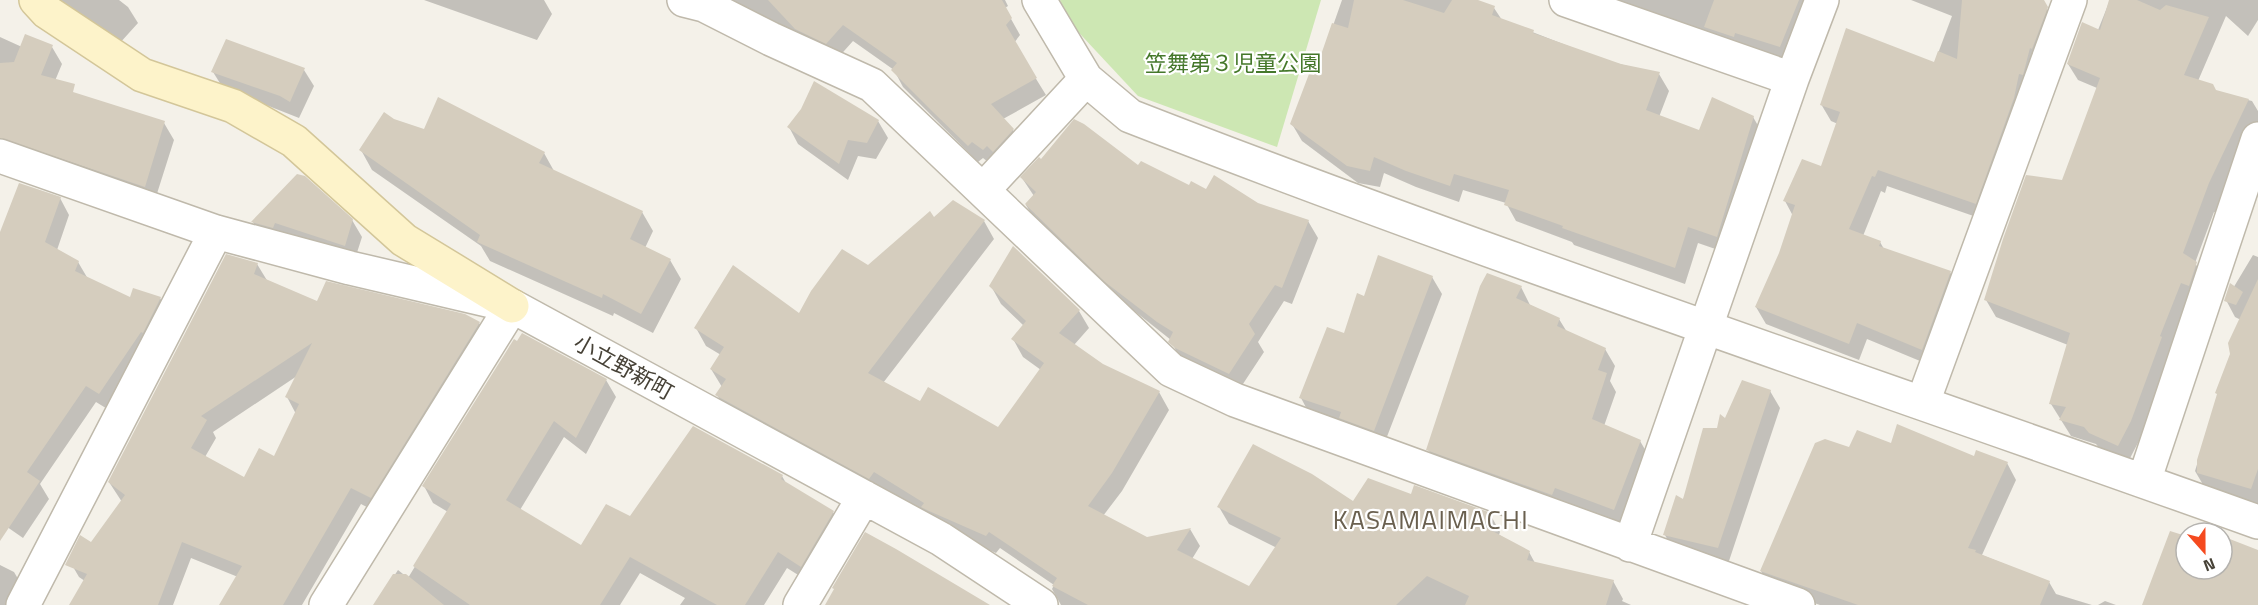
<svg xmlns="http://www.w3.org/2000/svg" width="2258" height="605" font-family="'Titillium Web','Noto Sans JP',sans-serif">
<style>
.green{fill:#cde7b3}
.shadow{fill:#0003;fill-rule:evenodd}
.building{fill:#d5cdbe;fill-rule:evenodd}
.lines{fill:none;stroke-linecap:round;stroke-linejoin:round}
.street-casing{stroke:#bfb9ab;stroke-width:36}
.secondary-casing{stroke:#d3c699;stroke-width:36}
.street{stroke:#fff;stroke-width:33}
.secondary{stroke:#fdf3ca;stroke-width:33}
.labels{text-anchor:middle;stroke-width:4.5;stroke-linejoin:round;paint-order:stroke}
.park-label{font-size:22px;fill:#45782b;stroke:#fff}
.street-label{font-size:22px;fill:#474237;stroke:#fff}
.quarter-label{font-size:26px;letter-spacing:1.5px;fill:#6a604f;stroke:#fff}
</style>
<rect width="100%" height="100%" fill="#f4f1e9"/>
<path class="green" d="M1060,0H1321L1277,147L1138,96L1068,21Z"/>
<path class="shadow" d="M60,0H119L128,7L138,23L119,44Z
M424,0H544L552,14L537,40Z
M732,0H1005L1008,6L1005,8L1020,35L1014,43L1046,95L1003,119L1013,130L1022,147L993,166L983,158L978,162L903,87L894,70L853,41L836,60L740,13Z
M1342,0H1473L1494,8L1502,20L1604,60L1659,74L1669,91L1659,117L1700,132L1753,117L1763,134L1727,253L1698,243L1685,284L1574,245L1572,242L1516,221L1506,203L1463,190L1459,202L1416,187L1384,173L1380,187L1358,183L1302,141L1292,124L1315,77Z
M1602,0H1815L1790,63Z
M1911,0H2042L2056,25L1985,220L1887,186L1885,193L1881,191L1863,236L1880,242L1884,249L1950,272L1959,289L1932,366L1867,339L1859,360L1766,324L1756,307L1780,254L1793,216L1785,201L1822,168L1838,124L1831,121L1821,104L1934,64L1952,16Z
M2110,0H2258V20L2248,36L2226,16L2198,81L2216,92L2252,101L2258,111V141L2226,216L2214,212L2195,263L2206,281L2191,299L2169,353L2171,355L2140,439L2128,462L2100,449L2096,444L2071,436L2051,404L2068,345L1996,317L1986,300L2063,182L2097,88L2078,80L2068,64L2098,30Z
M0,37L22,47H52L62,64L47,100L22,90L0,140Z
M227,41L304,70L314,86L299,118L223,88L213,72Z
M394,120L424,130L544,153L554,171L642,212L653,231L645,248L670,260L681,279L653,333L614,313L613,316L490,261L481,246L372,170L361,150Z
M878,121L888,138L876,159L858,156L848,180L798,144L789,127Z
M164,123L174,140L154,203L44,164L34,147Z
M1138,167L1190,187L1257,204L1308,221L1318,238L1292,304L1284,301L1258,342L1264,352L1239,390L1180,359L1171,340L1118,298L1036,222L1026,205L1034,196L1022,178Z
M60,198L69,215L57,250L78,262L88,279L131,299L160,298L170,315L109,410L96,402L40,484L49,499L23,538L0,522V236Z
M953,202L984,221L994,239L883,383L920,403L999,429L1041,370L1023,357L1013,339L1024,326L1001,304L991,286L1079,311L1089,328L1074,345L1102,365L1159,392L1169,410L1122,491L1103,516L1147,538L1190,529L1200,546L1192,559L1250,588L1277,548L1229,524L1219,507L1354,503L1412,496L1490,514L1500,532L1499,535L1529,552L1535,563L1613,581L1623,599L1622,601L1631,605H1061L1052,589L1054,585L1000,548L996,553L941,529L929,516L884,489L879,495L727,412L717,395L722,387L711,369L721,355L706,346L696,328L799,315L934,219Z
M352,220L362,237L354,262L263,239L253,222Z
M2253,255L2258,257V504L2205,488L2195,471L2241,320L2235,317L2226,300Z
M257,264L268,282L318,303L479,323L489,340L380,514L361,504L302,605H231L238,577L191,558L173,605H120L79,577L69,560L92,544L122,502L109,482ZM297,376L287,397L296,414L275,459L245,479L205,457L216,438L213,432Z
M1432,277L1442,294L1383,447L1310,415L1301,398L1345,335L1365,297Z
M1521,287L1530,305L1559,319L1567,332L1605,349L1615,366L1610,381L1616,392L1604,426L1640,441L1650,458L1623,526L1437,466L1428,449Z
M606,380L616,397L586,454L564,437L520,510L581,547L631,518L782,476L787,485L833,512L842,529L811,583L787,568L764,605H680L685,598L640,573L620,605H375L398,570L408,578L448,512L433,503L424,486Z
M1770,391L1780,408L1728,564L1674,552L1665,535L1718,430L1726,421Z
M1892,445L2007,463L2016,480L1982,555L2049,582L2056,594L2092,605H1820L1771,588L1761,571L1850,449Z
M0,565L14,572L24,589L16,605H0Z
M2105,601L2116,605H2098Z"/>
<path class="building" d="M768,0H1002L1012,18L1006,25L1037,78L991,104L1014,129L993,152L987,146L983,150L972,142L968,146L934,113L891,70L897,63L843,25L826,44L795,29Z
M1354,0H1403L1444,13L1452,0H1478L1495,6L1492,15L1534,30L1533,33L1621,64L1660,72L1646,110L1699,130L1712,97L1754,116L1717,237L1688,227L1675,268L1562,228L1563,226L1504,205L1509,190L1454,174L1450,186L1406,171L1374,157L1370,171L1347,166L1290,124L1309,74L1314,75L1332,23L1348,28Z
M1714,0H1799L1780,47L1735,33L1734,37L1704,27Z
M1962,0H2044L2048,7L2032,49L2030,48L2023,75L2019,74L2014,98L1976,204L1878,170L1875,177L1872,176L1849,229L1881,241L1879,246L1951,271L1922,350L1857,323L1849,344L1755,307L1779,253L1795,205L1783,201L1802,159L1821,166L1840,112L1820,105L1846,28L1934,62L1938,51L1957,59Z
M2109,0H2137L2160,10L2166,5L2209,17L2184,75L2213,84L2216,90L2249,99L2209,183L2183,253L2197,262L2189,286L2181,283L2160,336L2162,337L2131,421L2118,446L2089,433L2084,427L2059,420L2066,407L2049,404L2070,333L1984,300L2003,239L2026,175L2062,180L2100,78L2067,64L2082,22L2100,30Z
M25,34L53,45L41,75L75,84L73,92L165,121L145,187L0,138V63L14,62Z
M226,39L305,68L290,102L280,96L211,72Z
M814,81L879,120L867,143L848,140L839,164L787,127L801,109Z
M438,97L545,152L539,163L643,211L630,239L671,259L641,314L603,294L602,298L477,242L480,235L359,150L384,112L394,119L424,129Z
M1074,119L1084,124L1138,165L1141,161L1189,185L1191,181L1206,189L1214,175L1258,203L1309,220L1282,288L1275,285L1249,324L1255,334L1229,374L1175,348L1168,342L1173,332L1157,322L1105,282L1025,204L1036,192L1020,177L1039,157L1041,159Z
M297,174L305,176L353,219L345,246L275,223L273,228L251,222Z
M19,183L61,197L45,242L79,261L75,271L130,297L133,288L161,297L143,333L141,332L99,394L86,386L27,472L40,481L0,541V232Z
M953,200L985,220L868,373L920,401L928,387L998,427L1044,363L1011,339L1026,321L989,286L1013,246L1080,310L1059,333L1103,364L1160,391L1112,473L1088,506L1147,537L1191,528L1177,550L1249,586L1281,538L1217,507L1253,444L1312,474L1353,501L1368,478L1411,494L1414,485L1491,513L1483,526L1530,551L1527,560L1614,580L1606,605H1465L1469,596L1427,576L1396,605H1088L1052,586L1057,578L989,532L986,536L929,511L921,507L924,503L874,472L869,479L715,395L726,379L710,369L724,347L694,328L733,265L799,313L811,291L842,249L868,265L930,211L934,217Z
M226,254L258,263L254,274L317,301L326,281L465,314L480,322L371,498L351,488L283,605H219L242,566L182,542L158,605H69L87,574L65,565L80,535L91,542L125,495L108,482ZM312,343L285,397L299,404L274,456L259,448L244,477L191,448L207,420L201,416Z
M1378,255L1433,276L1374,431L1339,418L1341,412L1299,398L1327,327L1344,333L1357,293L1364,296Z
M1487,273L1522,286L1516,298L1560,318L1557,326L1606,348L1598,370L1607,373L1592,419L1641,440L1614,510L1555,488L1552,495L1426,450L1480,286Z
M2258,279V469L2251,489L2197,473V460L2217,394L2215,393L2230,354L2228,343Z
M2230,283L2243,292L2236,305L2224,301Z
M522,333L607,379L576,438L554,421L506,500L581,545L606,504L630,516L693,426L783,475L781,479L834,511L801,567L778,552L745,605H717L630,557L600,605H470L413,566L451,504L422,486L514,339L517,341Z
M1742,380L1771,390L1718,548L1663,535L1676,495L1683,499L1703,428H1717L1720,414L1725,418Z
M1897,424L1974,456L1976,450L2008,462L1968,548L1976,550L1975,552L2050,581L2040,605H1858L1760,571L1815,443L1825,439L1849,447L1857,430L1891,443Z
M2170,531L2186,536V569H2222V536L2258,550V605H2142Z
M865,532L896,549L990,605H825L834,589L832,588Z
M393,574H406L444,605H373Z"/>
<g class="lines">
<g class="street-casing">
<path id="street" d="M684,0L704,5L771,39L872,85L1171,370L1235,400L1798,605
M1039,0L1086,79L1130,116C1502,261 1882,387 2258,522
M1566,0L1792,79
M0,156L216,232L350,268L504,304
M983,190L1086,79
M1923,402L2070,0
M2144,481L2258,139
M1630,545L1792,79L1822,0
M23,605L216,232
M326,605L512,306L941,539L1041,605
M800,605L864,497"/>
</g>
<g class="secondary-casing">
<path id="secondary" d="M36,0L47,12L142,75L233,106L294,141L404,240L512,306"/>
</g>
<use href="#street" class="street"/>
<use href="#secondary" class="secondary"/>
</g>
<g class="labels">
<g class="park-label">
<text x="1233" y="71">笠舞第３児童公園</text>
</g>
<g class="street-label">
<text transform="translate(624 367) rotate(29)" y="8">小立野新町</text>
</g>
<g class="quarter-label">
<text x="1431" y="529">KASAMAIMACHI</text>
</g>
</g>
<g transform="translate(2204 551) rotate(159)"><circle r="28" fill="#ffffff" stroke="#b5b3af" stroke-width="1.5"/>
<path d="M0-4.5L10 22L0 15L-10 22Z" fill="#f54a1f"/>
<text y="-9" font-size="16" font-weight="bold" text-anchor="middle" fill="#474237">N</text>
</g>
</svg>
